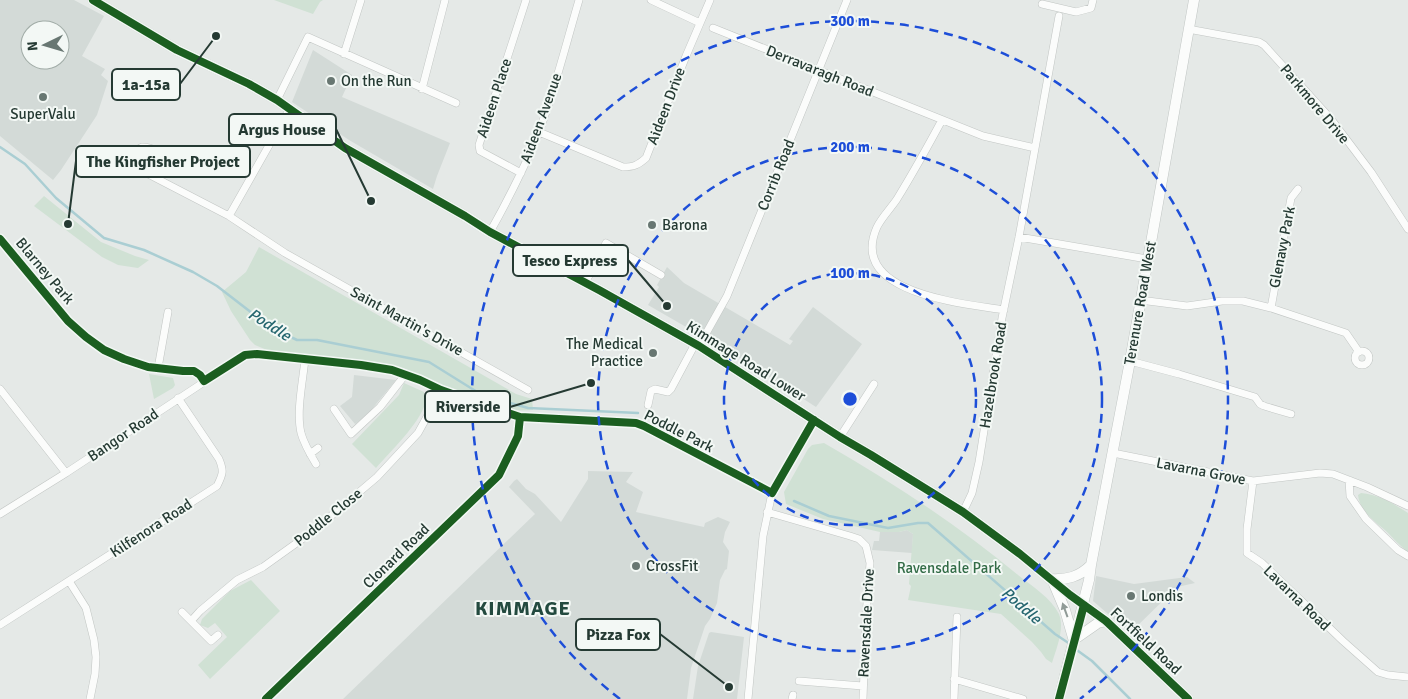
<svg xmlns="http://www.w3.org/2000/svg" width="1408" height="699" font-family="Signika,sans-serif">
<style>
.built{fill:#d3dad7;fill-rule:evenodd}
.green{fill:#d0e1d4}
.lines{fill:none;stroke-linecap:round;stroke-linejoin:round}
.stream{stroke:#aaced3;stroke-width:2.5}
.street-casing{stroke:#c2c6c4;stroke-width:8}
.secondary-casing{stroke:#c1c6c4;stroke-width:11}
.street{stroke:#fbfcfb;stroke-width:7}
.secondary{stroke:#fbfcfb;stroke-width:10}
.cycleway-casing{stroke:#f3f8f5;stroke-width:11}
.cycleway{stroke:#1b5e20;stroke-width:8}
.oneway{fill:#909b97}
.ring{fill:none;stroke:#1d4ed8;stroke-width:2.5;stroke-dasharray:9 6}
.poi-dot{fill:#687772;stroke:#f3f8f5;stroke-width:2}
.labels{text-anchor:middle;stroke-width:4;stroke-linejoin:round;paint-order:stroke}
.street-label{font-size:15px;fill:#253a33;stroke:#f3f8f5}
.poi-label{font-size:15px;fill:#253a33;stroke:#f3f8f5;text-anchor:start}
.park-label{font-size:15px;fill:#336c47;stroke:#f3f8f5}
.water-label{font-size:16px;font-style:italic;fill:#25666f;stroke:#f3f8f5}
.district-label{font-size:20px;font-weight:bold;letter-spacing:1px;fill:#234a3f;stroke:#f3f8f5}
.centre{fill:#1d4ed8;stroke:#f3f8f5;stroke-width:2.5}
.ring-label{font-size:15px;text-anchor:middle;font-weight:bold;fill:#1d4ed8;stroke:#f3f8f5;stroke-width:4;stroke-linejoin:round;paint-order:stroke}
.leader{fill:none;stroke:#253a33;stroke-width:2}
.callout-dot{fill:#253a33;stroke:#f3f8f5;stroke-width:2}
.callout{fill:#f3f8f5;stroke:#253a33;stroke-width:2}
.callout-label{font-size:16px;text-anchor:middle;font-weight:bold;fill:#253a33}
</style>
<rect width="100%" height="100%" fill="#e5e9e7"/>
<path class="built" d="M0,0H74L104,16L82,56L105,69L101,75L108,81L97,115L61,170L53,180L0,136ZM30,30H60V60H30Z
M313,50L352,75L342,97L450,143L437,176L433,189L349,140L292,102Z
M667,267L684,283L790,345L793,341L789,339L813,307L862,344L816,407L733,354L648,305L659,287L657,285Z
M354,375L396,380L367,415L355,424L340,406L352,397Z
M588,471L633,472L626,482L643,492L636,512L704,527L705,523L718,517L730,522L725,532L723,542L729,551L727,569L725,570L720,580L717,603L710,619L705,626L691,668L687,699H343L535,514L509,487L514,481L517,479L526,489L535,494L561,522L588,479Z
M907,530L913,534L912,553L872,550L874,541H879L880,532H899Z
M1096,576L1134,584L1187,577L1195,583L1177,587L1130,633L1093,601Z
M711,632L744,637L737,699H693L698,666L709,633Z"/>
<path class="green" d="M274,0H323L320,2L313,14Z
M44,196L101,242L135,256L149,260L138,268L118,265L102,257L34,206Z
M259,247L516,394L532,399L533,410L501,411L475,402L403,368L379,363L267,350L255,345L250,340L231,311L222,292L246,272Z
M149,374L173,378L175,385L173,388L154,399Z
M404,383L424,392C425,396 426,400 425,404C419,424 390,452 376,468L352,444L399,395Z
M824,443C892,482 958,525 1018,575C1032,586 1051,598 1059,614C1065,629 1056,649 1052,663L1046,659L1041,652L1032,642L1001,614L908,600L911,586L909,584L913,534L907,530L899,532H880L823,519L786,504L784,492L808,449L812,445Z
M1361,493C1378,494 1394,504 1408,513V552C1400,546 1394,539 1387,532C1375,521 1360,512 1358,495Z
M251,580L280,611L210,679L198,665L227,637L215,623L208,628L200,625L202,619L230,591Z"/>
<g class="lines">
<path class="stream" d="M0,147L25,164L56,198L104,238L144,250L193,272L217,286L270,327L297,340H317L429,362L482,395L528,408L638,413
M794,501L829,516L888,528L918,523H928L1055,634L1070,644
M1074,648L1092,661L1130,699"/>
<g class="street-casing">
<path id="street" d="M651,0L700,23
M1042,4L1076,12L1091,8L1093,0
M713,28L983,136L1035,148
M1188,29L1259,42L1264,45L1331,119L1371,172L1408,229
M344,54L361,0
M422,89L445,0
M277,100L308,37L456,103
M942,120C928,146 913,173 897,199C891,208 882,217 877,227C847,294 963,303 1004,310
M539,132L623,167C634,167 638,165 646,158L686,56L710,0
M142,147C164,147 155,164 148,174L139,169L133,163C132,155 135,150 142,147Z
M521,173L480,151L479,145L526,0
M148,174L229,216L285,253L528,390
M229,216L289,110
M490,232C508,200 525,166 539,132C555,89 566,44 579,0
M1019,237L1147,259
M0,239L68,321L86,337L104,350L124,359L148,367L183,371H194L200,375L204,381
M585,283L606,243L661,275
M1140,300L1187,306L1222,301H1243L1271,308L1346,333L1359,352
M1271,308L1291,198L1298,189
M699,346L727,296L847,0
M1355 358a7 7 0 1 1 14 0a7 7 0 1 1-14 0Z
M305,359C303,380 296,412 301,433C304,444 310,454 316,464
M1130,361L1179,374L1255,397L1260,404L1264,406L1291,414
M158,368L168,312
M0,389L66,473
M648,405L651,391L655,389L668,392L671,389L695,344
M334,409L351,434L380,407L405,375
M840,437L874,384
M1113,453L1253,481L1320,473L1333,474L1367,487L1408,506
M310,454L318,448
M1349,480L1350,496L1366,519L1398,550L1408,556
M1253,481L1247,529V553L1262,563L1343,641L1378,672L1388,675L1408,677
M767,512L850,536L859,539L866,546L870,563L866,616L863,699
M963,512L972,493L979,462L1002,318L1019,237L1059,16
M0,514L66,473L245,355L257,354L361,365L392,370L420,380L441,390L472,401L520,417L636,423L644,426L772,493
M69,581L86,608L94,640L96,657L95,674L90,699
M182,612L211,641L218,635
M191,621L200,611L237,580L263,567L312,532L377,477L418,433L433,406L441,390
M0,625L217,486C223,474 224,471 219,459L178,398
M954,679L1023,699
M799,681L863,686
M266,699L499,475L518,436L520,417
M748,699L763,536L772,493L814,420
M792,699L793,695
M954,699L957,617"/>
</g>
<g class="secondary-casing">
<path id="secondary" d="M93,0L177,50L249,84L277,100L345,148L465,216L490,232L599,290L699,346L840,437L871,455L963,512L1020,554L1070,595L1106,621L1188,699
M1050,579C1067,580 1079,577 1091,565
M1054,584L1065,610L1074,641
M1075,639L1098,623L1106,621
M1059,699L1089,580L1091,565L1130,361L1194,0"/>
</g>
<use href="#street" class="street"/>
<use href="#secondary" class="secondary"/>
<g class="cycleway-casing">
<path id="cycleway" d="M93,0L177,50L249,84L277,100L345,148L465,216L490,232L599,290L699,346L840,437L871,455L963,512L1020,554L1070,595L1106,621L1188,699
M0,239L68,321L86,337L104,350L124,359L148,367L183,371H194L200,375L204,381L245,355L257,354L361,365L392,370L420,380L441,390L472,401L520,417L636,423L644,426L772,493L814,420
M266,699L499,475L518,436L520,417
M1059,699L1084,605"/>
</g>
<use href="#cycleway" class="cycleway"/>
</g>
<defs><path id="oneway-solid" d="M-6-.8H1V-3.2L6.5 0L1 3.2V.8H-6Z" transform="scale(1.25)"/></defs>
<use class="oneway" href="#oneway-solid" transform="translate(1065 610) rotate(-110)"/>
<g class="ring">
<circle cx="850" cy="399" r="126"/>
<circle cx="850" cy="399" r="252"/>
<path d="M620 699A378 378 0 1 1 1080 699"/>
</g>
<g class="poi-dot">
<circle cx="331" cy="81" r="5"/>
<circle cx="43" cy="97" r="5"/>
<circle cx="652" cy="225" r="5"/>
<circle cx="653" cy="353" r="5"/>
<circle cx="636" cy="566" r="5"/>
<circle cx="1131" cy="596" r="5"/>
</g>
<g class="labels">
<g class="street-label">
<text transform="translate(820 71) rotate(22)" y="5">Derravaragh Road</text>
<text transform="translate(494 98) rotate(-72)" y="5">Aideen Place</text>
<text transform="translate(1315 104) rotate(50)" y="5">Parkmore Drive</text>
<text transform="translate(666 106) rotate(-69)" y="5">Aideen Drive</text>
<text transform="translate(541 118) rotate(-70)" y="5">Aideen Avenue</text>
<text transform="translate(776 175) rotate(-68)" y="5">Corrib Road</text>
<text transform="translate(1282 247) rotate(-79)" y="5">Glenavy Park</text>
<text transform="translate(45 271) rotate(50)" y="5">Blarney Park</text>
<text transform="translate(1140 303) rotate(-80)" y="5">Terenure Road West</text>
<text transform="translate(407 321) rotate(29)" y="5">Saint Martin's Drive</text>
<text transform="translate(746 361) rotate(32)" y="5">Kimmage Road Lower</text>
<text transform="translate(993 375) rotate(-81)" y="5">Hazelbrook Road</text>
<text transform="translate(679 431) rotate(27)" y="5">Poddle Park</text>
<text transform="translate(123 435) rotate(-34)" y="5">Bangor Road</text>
<text transform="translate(1201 471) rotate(11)" y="5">Lavarna Grove</text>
<text transform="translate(328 517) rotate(-39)" y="5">Poddle Close</text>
<text transform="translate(151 528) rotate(-33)" y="5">Kilfenora Road</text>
<text transform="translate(396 556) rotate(-44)" y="5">Clonard Road</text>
<text transform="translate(1297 598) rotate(44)" y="5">Lavarna Road</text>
<text transform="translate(866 623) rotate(-87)" y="5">Ravensdale Drive</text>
<text transform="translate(1146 641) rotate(43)" y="5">Fortfield Road</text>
</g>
<g class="poi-label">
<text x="341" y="86">On the Run</text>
<text x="43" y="119" text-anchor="middle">SuperValu</text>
<text x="662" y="230">Barona</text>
<text x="643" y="349" text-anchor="end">The Medical<tspan x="643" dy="17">Practice</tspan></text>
<text x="646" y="571">CrossFit</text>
<text x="1141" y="601">Londis</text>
</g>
<g class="park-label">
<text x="949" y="573">Ravensdale Park</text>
</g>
<g class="water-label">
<text transform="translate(270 324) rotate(32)" y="6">Poddle</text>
<text transform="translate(1022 605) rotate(41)" y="6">Poddle</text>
</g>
<g class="district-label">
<text x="523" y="615">KIMMAGE</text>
</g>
</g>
<circle cx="850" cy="399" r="8" class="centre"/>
<g class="ring-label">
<text x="850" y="26">300 m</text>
<text x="850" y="152">200 m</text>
<text x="850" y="278">100 m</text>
</g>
<path class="leader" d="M216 36L180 84M371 201L336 129M68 224L76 161M667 306L628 260M591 383L510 407M729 687L660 634"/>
<g class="callout-dot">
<circle cx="216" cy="36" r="5"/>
<circle cx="371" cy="201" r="5"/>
<circle cx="68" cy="224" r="5"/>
<circle cx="667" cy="306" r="5"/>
<circle cx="591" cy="383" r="5"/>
<circle cx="729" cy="687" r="5"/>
</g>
<g class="callout">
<rect x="112" y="69" width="68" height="31" rx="5"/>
<rect x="229" y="114" width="107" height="31" rx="5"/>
<rect x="76" y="146" width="174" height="31" rx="5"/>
<rect x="513" y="245" width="115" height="31" rx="5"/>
<rect x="425" y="391" width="85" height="31" rx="5"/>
<rect x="576" y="619" width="84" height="31" rx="5"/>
</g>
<g class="callout-label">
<text x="146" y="90">1a-15a</text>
<text x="282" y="135">Argus House</text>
<text x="163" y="167">The Kingfisher Project</text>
<text x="570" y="266">Tesco Express</text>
<text x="468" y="412">Riverside</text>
<text x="618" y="640">Pizza Fox</text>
</g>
<g transform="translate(45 45) rotate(265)"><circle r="24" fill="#f3f8f5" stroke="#a1aca7"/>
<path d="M0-4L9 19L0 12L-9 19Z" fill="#687772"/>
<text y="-8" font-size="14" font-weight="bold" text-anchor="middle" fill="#253a33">N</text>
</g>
</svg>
